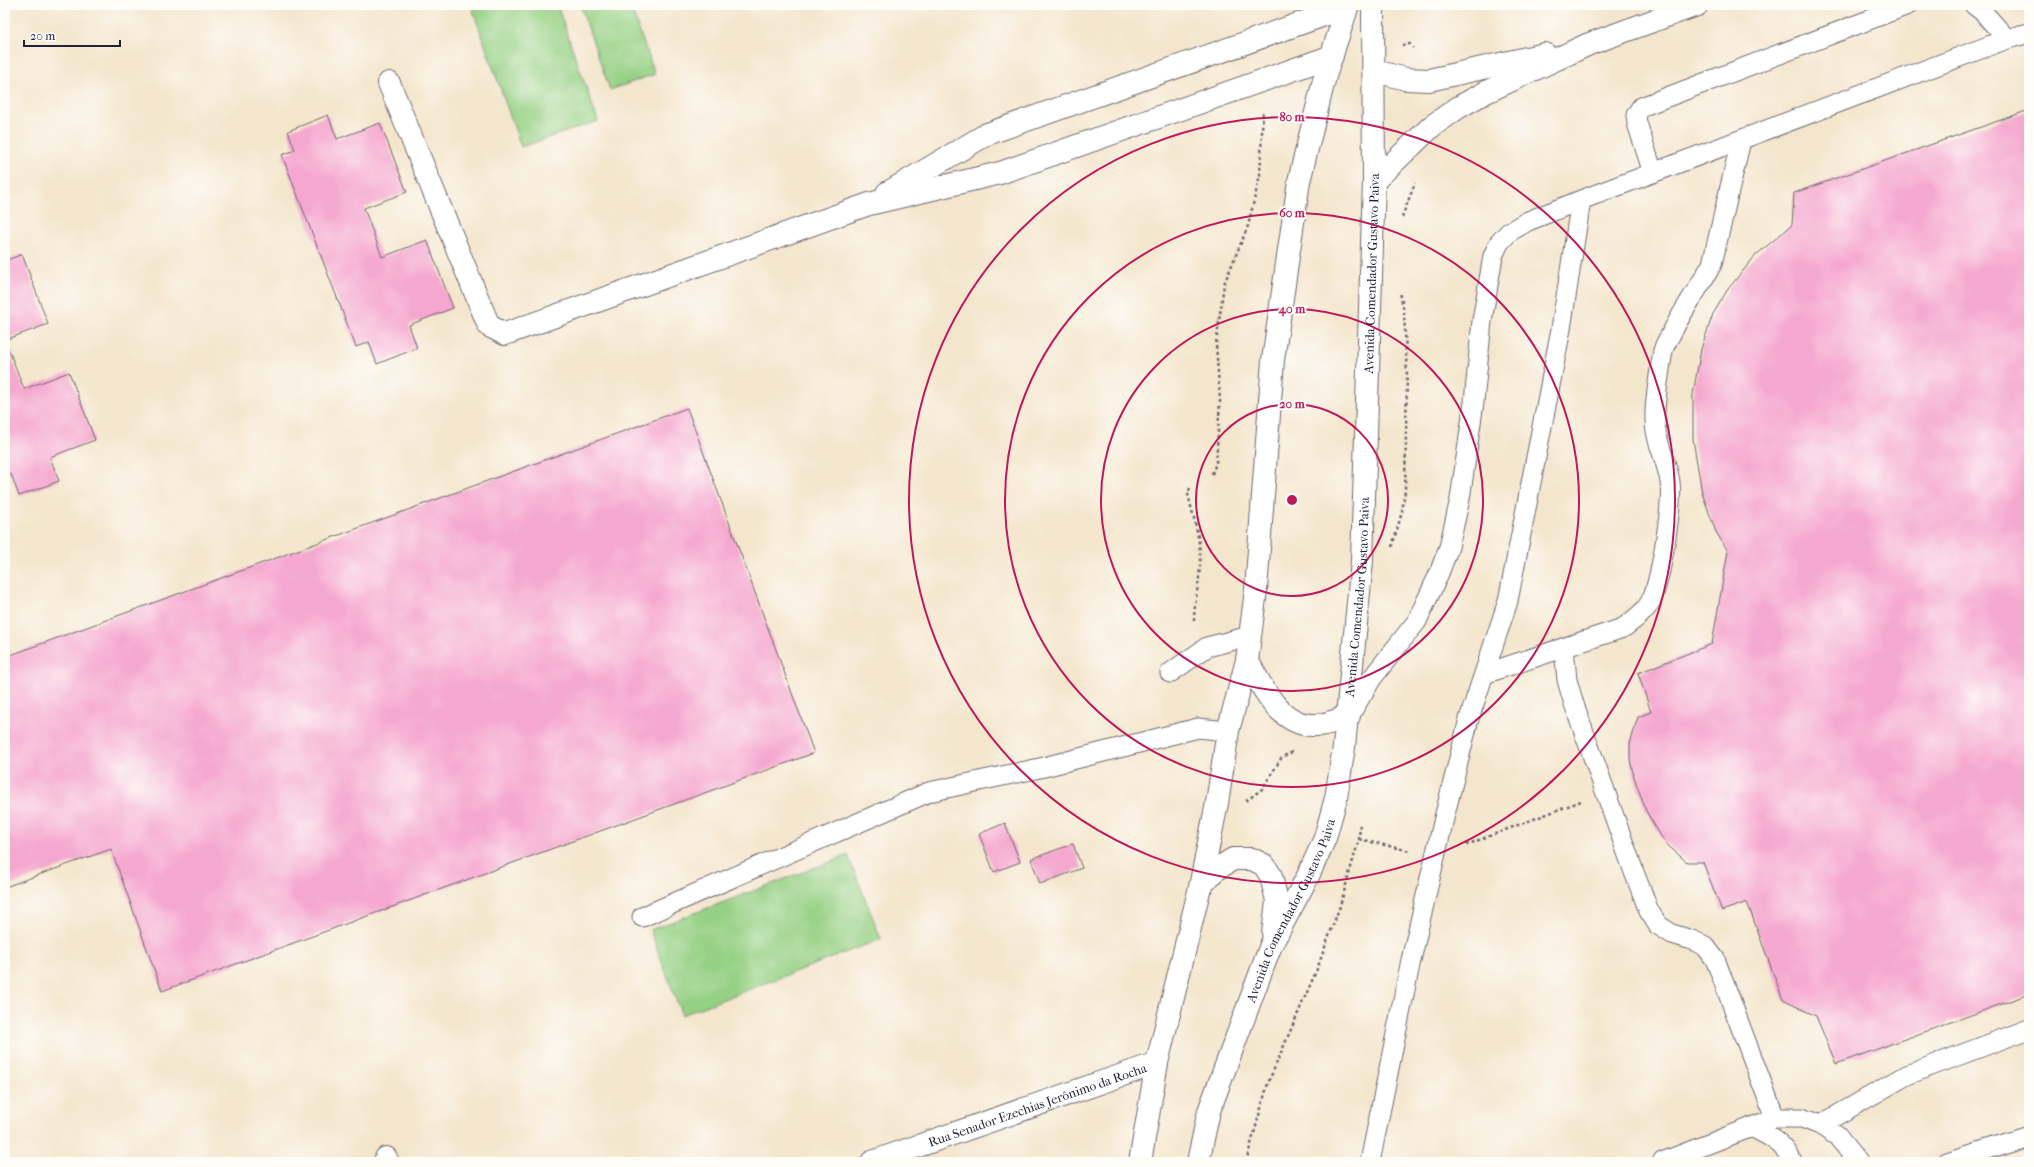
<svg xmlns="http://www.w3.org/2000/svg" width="2034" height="1167" font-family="'IM FELL French Canon',serif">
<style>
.pitch{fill:#96d084;stroke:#5c7960}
.building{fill:#f5a8cf}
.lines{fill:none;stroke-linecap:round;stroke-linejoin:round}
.service-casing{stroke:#6c676e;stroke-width:21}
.minor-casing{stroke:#6c676e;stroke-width:24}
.primary-casing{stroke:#6c676e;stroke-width:24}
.path{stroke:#6c676e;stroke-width:2.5;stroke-dasharray:3 3;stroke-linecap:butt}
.service{stroke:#fff;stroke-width:19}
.minor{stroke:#fff;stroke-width:22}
.primary{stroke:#fff;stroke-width:22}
.ring{fill:none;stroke:#c2185b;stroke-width:2}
.labels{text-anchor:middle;stroke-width:4;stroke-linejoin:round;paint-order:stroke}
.street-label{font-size:13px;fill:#22223b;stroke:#fdfcf7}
.centre{fill:#c2185b;stroke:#fdfcf7;stroke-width:2}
.ring-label{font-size:12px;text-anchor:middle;font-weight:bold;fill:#c2185b;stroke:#fdfcf7;stroke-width:4;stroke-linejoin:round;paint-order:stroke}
</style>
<rect width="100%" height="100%" fill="#fdfcf7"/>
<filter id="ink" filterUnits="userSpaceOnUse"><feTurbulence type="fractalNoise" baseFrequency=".025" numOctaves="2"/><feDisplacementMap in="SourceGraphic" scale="8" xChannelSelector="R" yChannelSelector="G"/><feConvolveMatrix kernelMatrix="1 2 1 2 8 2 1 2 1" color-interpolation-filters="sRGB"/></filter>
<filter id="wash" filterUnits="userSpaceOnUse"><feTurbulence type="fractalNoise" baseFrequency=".012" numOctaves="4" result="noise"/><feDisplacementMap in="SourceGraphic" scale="16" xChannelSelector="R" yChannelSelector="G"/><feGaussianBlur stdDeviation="0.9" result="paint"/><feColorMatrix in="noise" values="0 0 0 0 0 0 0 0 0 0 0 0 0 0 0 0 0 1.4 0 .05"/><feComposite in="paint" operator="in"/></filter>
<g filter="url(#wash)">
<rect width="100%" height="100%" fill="#f4e6cd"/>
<path class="pitch" d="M479,5H557L598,121L521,147L472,8Z
M580,5H630L655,74L610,90Z
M848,855L881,939L682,1015L650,930Z"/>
<g id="blocks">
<path class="building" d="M2029,110V994L1836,1064L1816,1016L1783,1000L1747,902L1722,911L1703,862H1687L1665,843L1646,811L1634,777L1630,760V744L1638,717L1651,712L1638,673L1712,644L1728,551L1716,532L1702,493L1693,439V394L1701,349L1713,314L1728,289L1756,255L1792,225L1794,193Z
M328,115L337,139L380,123L407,192L364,208L382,257L427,240L453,308L409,325L417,348L377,364L369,342L356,347L282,155L295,150L288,131Z
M22,254L48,324L5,340L24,389L69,372L95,440L50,457L59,481L19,496L11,474L5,476V261Z
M687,408L814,753L162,991L111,849L5,887V657Z
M1005,823L1020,862L994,872L979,834Z
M1073,844L1082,868L1040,884L1031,859Z"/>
</g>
</g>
<g filter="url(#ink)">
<use href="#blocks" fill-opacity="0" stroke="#6c676e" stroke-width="1"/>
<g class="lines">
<g class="service-casing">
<path id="service" d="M1974,5L1982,11L2007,39
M1653,173L1637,123L1636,115L1641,107L1908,5
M1564,648L1567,680L1574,704L1634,872L1649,911L1658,925L1672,934L1692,940L1705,946L1715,959L1775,1118
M1170,673L1207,647L1250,636
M1484,674L1623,628C1634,620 1647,611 1652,598C1661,578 1673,503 1670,482C1667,460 1655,442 1655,420C1654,403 1660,369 1663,351C1664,345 1668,340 1671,334C1683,310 1699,288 1712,264L1741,140
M1349,716L1372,678L1417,621L1438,576L1449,547L1460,499L1474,402L1482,321L1493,256L1499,243L1509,232L1528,221L1581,200L2007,39L2029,33
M642,917L929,792L1044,767L1198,728L1228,731
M1820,1125L1907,1075L2029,1029
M1751,1127C1768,1135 1785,1143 1792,1162
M1370,1162L1411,960L1445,814L1469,719L1508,601L1561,329L1581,200
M1662,1162L1775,1118H1802L1820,1125L1837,1136L1858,1162
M1947,1162L2029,1136"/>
</g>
<g class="minor-casing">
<g id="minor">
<path d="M1375,71L1406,79L1429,80L1545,54"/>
<path d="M389,83L489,326L505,334L869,204L1000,173L1332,56"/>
<path d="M1374,181L1432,126L1459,107L1486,92L1589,44L1697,5"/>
<path d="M887,193L987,134L1347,7"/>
<path d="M386,1158L388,1162"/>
<path id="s1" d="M872,1162L1157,1063"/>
</g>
</g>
<g class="primary-casing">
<g id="primary">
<path d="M1247,660C1261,685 1279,725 1313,725C1325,726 1337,720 1349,716"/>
<path d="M1200,887L1214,871L1233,859H1252L1264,865L1271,876L1277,901L1273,933"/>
<path d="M1140,1162L1157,1063L1200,887L1217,803L1228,731L1247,660L1256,590L1273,360L1299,181L1325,76L1348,5"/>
<path id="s2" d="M1198,1162L1209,1111L1271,945L1308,876L1325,838L1336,798L1344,747L1362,561L1374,181L1373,5"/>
</g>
</g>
<path class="path" d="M1402,45L1410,44L1413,48
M1402,217L1415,183
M1212,474L1216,463L1220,400L1216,344L1224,284L1248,226L1260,175L1263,110
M1190,488L1188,494C1193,516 1201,539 1200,563C1200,582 1194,601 1194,621
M1392,547L1402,512L1405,490L1407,375L1404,312L1400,292
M1246,801L1262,789L1282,757L1294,751
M1359,839L1410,851
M1466,845L1581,801
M1246,1162L1268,1083L1317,969L1340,906L1359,839L1360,822"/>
<use href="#service" class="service"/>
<use href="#minor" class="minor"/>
<use href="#primary" class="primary"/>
</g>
</g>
<g class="ring">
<circle cx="1292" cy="500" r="96"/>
<circle cx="1292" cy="500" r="191"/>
<circle cx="1292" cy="500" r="287"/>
<circle cx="1292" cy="500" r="383"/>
</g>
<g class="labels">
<g class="street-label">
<text dy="5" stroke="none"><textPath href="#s2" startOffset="917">Avenida Comendador Gustavo Paiva</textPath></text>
<text dy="5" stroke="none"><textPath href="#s2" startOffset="593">Avenida Comendador Gustavo Paiva</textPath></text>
<text dy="5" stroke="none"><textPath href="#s2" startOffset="269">Avenida Comendador Gustavo Paiva</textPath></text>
<text dy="5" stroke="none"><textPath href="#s1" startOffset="175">Rua Senador Ezechias Jerônimo da Rocha</textPath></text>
</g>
</g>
<circle cx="1292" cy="500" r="6" class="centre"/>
<g class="ring-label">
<text x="1292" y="121">80 m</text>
<text x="1292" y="217">60 m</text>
<text x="1292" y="313">40 m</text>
<text x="1292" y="408">20 m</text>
</g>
<rect width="2034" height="1167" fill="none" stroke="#fdfcf7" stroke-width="20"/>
<path d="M24 40v6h96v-6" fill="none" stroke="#22223b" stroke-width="2"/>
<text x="30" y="40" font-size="12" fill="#22223b" stroke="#fdfcf7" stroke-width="3" paint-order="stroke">20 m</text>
</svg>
